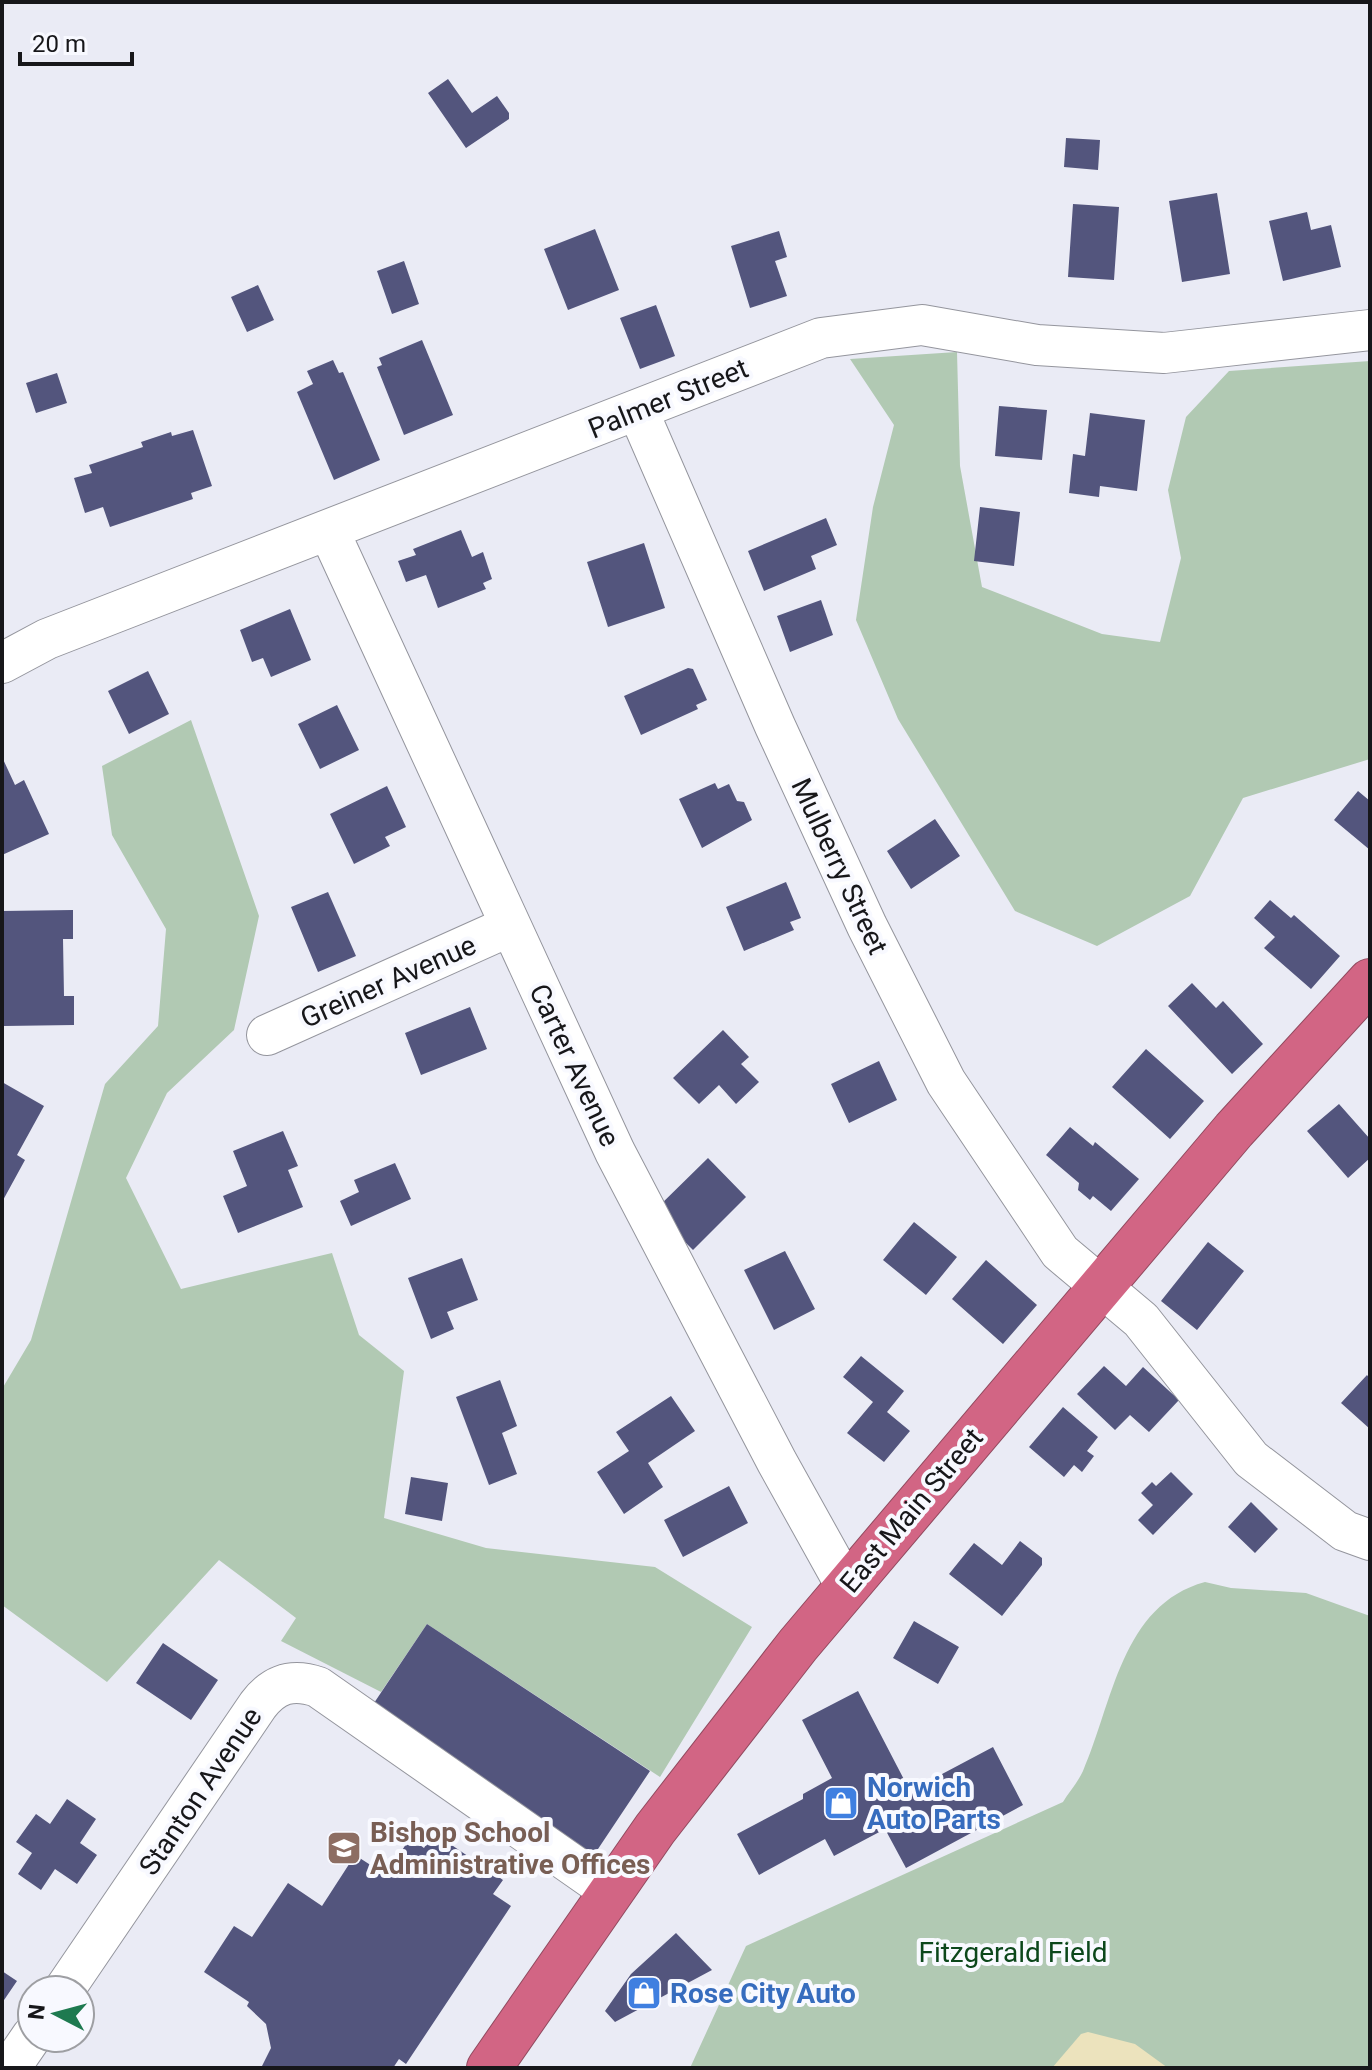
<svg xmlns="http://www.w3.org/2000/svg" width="1372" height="2070" font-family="Roboto,sans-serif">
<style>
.green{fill:#b1c9b3}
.sand{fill:#ece3bd}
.building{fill:#53557d}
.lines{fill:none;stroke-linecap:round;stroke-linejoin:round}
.street-casing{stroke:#94959d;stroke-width:42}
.highway-casing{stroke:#914a5f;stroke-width:46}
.street{stroke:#fff;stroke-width:40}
.highway{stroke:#d26584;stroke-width:44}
.labels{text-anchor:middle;stroke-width:8;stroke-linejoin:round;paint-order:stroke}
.street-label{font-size:28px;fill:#17171a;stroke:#f8f9ff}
.shop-label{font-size:28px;font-weight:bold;fill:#366cbe;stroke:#f8f9ff;text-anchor:start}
.education-label{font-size:28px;font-weight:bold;fill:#785e54;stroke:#f8f9ff;text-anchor:start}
.park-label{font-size:28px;fill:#0c471b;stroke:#f8f9ff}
</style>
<rect width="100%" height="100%" fill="#eaebf5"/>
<path class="green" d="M957,352L960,466L982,587L1102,634L1160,642L1181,558L1168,490L1186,417L1229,371L1370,361V759L1243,798L1190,896L1097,946L1015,911L898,719L856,620L873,507L894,425L850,359Z
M191,720L259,916L234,1030L167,1093L126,1178L181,1289L332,1253L359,1335L404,1371L384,1518L486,1548L655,1567L752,1627L660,1777L427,1624L381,1692L281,1641L296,1618L219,1560L107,1682L2,1605V1389L31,1340L105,1084L158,1026L166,929L112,835L102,766Z
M1205,1582L1231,1588L1306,1593L1370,1616V2068H690L746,1946L1063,1802C1069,1792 1078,1782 1083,1771C1113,1703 1121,1605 1205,1582Z"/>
<path class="sand" d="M1088,2032L1135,2044L1168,2068H1052L1081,2034Z"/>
<path class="building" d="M448,79L472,113L497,96L509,113V119L466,148L428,93Z
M1066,138L1100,140L1098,170L1064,167Z
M1217,193L1230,274L1182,282L1169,201Z
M1073,204L1119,207L1114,280L1068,277Z
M1307,212L1311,230L1331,225L1341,267L1283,281L1269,221Z
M595,229L619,290L568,310L544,249Z
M779,231L787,257L775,261L787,296L750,308L731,246Z
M404,261L419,304L392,314L377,271Z
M258,285L274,320L247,332L231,297Z
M656,305L675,356L640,369L620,318Z
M422,340L453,415L404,435L377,367L382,365L379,358Z
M333,360L339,373L343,372L380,460L334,480L297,392L313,384L307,371Z
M57,373L67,403L36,413L26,383Z
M999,406L1047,410L1042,460L995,456Z
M1090,413L1145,420L1137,491L1100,486L1099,497L1069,493L1073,454L1085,456Z
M193,430L212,486L191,493L193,499L110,527L103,507L85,513L74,478L92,473L89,465L143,447L141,442L171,432L172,436Z
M980,507L1020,512L1014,566L974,561Z
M826,518L837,545L811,556L816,569L764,591L748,551Z
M461,530L472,557L483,552L492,579L483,583L486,589L438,608L426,575L406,582L398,561L416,555L413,549Z
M644,543L665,608L608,627L587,562Z
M821,600L833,635L790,652L777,616Z
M290,609L311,660L271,677L263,658L252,662L240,630Z
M688,668L693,669L707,700L696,705L698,709L641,735L624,696Z
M148,671L169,714L129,734L108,691Z
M337,705L359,750L320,769L298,724Z
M2,757L15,785L24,780L49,834L2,855Z
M715,783L718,789L729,784L737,801L744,802L752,820L702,848L679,799Z
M387,786L406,827L385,837L390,846L354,864L330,814Z
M1358,791L1370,801V850L1334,820Z
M935,819L960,856L911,889L887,851Z
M786,882L801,918L790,922L794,930L744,951L726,907Z
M328,892L356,956L318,972L291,907Z
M1270,900L1291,918L1294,915L1340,956L1311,989L1264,948L1275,937L1254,918Z
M73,910V939H63L64,996H74V1025L4,1026L3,911Z
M1192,983L1216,1008L1223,1001L1263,1044L1232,1074L1168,1006Z
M470,1007L487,1049L421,1075L405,1033Z
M723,1030L749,1057L741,1064L759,1082L736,1104L719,1085L699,1104L673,1078Z
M1146,1049L1204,1101L1170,1139L1112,1087Z
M879,1061L897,1100L849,1123L831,1084Z
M2,1082L44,1106L17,1155L25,1160L2,1202Z
M1339,1104L1370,1139V1158L1348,1178L1307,1131Z
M1070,1127L1093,1146L1095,1142L1139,1179L1111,1211L1093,1196L1090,1200L1078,1190L1079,1183L1046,1155Z
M283,1131L298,1166L288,1170L303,1207L238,1233L223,1196L247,1186L233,1151Z
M708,1158L746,1197L693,1250L654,1211Z
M395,1163L411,1199L351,1226L340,1201L359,1192L354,1180Z
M914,1222L957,1257L926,1295L883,1260Z
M1208,1242L1244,1271L1197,1330L1161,1301Z
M785,1251L815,1309L774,1330L744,1270Z
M462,1258L478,1300L447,1312L454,1329L431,1339L408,1278Z
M986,1260L1037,1305L1003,1344L952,1299Z
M861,1356L904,1391L887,1412L910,1431L884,1462L847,1433L873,1402L843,1377Z
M1104,1366L1126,1386L1143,1367L1179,1400L1149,1432L1130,1415L1115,1430L1077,1394Z
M1367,1375L1370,1379V1429L1341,1403Z
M500,1380L517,1426L502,1433L517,1474L489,1485L456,1397Z
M671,1396L695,1431L648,1463L663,1487L624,1514L597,1472L629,1451L616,1432Z
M1063,1407L1098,1437L1087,1451L1094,1456L1082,1472L1074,1465L1064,1477L1029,1447Z
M1171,1472L1193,1494L1153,1535L1138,1520L1153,1505L1141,1493L1152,1482L1156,1486Z
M411,1477L448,1483L442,1521L405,1514Z
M729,1486L748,1523L683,1557L664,1520Z
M1251,1502L1278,1529L1255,1553L1228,1527Z
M1020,1541L1042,1558V1565L1002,1616L949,1574L974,1543L1002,1565Z
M914,1621L959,1647L938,1684L893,1658Z
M427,1624L650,1771L588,1864L370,1709Z
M163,1643L218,1680L191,1720L136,1683Z
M858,1691L910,1791L993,1747L1023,1805L906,1868L885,1829L834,1856L825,1839L759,1875L737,1834L803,1799V1794L832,1778L802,1720Z
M67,1799L96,1819L80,1843L97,1855L77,1884L55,1869L41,1890L18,1874L32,1853L16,1842L36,1814L50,1824Z
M434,1833L503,1880L493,1894L511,1906L406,2064L399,2059L393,2068H261L271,2048L266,2024L247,2006L249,2002L204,1972L234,1926L252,1937L288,1883L322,1906L355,1855L386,1875L410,1838L424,1848Z
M676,1933L712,1970L615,2022L605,2011L631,1974Z
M2,1971L17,1981L2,2003Z"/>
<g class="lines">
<g class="street-casing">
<path id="street" d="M638,411L775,726L867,926L946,1082L1060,1252L1141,1320L1251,1459L1345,1531L1370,1540
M329,531L615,1152L777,1462L846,1586
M2,663L47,639L821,338L922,325L1037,345L1164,353L1370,330
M267,1035L510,926
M64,1990L258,1705C274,1684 292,1678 318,1687L610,1891
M10,2068L32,2036"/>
</g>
<g class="highway-casing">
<path id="highway" d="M489,2068L655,1829L798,1645L1234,1130L1370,981"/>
</g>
<use href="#street" class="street"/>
<use href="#highway" class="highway"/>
</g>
<defs>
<g id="shop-square" transform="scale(1.8)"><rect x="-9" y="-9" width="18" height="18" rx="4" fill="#3f7fe0" stroke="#f8f9ff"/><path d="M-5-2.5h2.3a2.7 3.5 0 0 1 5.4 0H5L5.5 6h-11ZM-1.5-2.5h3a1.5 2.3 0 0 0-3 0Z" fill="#fff"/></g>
<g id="school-square" transform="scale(1.8)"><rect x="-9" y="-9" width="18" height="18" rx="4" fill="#8d6e63" stroke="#f8f9ff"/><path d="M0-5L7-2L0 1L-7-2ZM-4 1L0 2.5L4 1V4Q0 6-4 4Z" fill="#fff"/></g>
</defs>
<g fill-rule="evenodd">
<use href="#shop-square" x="841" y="1803"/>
<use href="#school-square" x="344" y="1848"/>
<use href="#shop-square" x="644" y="1993"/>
</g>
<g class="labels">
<g class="street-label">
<text transform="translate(668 398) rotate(-22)" y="10">Palmer Street</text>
<text transform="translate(840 866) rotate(65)" y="10">Mulberry Street</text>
<text transform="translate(388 981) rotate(-24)" y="10">Greiner Avenue</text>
<text transform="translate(575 1065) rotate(65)" y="10">Carter Avenue</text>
<text transform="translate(911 1510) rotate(-50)" y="10">East Main Street</text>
<text transform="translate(200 1791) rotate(-56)" y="10">Stanton Avenue</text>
</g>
<g class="shop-label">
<text x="867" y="1797">Norwich<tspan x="867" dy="32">Auto Parts</tspan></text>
<text x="670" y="2003">Rose City Auto</text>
</g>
<g class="education-label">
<text x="370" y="1842">Bishop School<tspan x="370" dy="32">Administrative Offices</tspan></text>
</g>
<g class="park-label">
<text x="1013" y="1962">Fitzgerald Field</text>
</g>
</g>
<rect width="1372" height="2070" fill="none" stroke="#17171a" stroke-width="8"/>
<g transform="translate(56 2014) rotate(276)"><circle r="38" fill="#f8f9ff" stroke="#9e9fa3" stroke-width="2"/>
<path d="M0-6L14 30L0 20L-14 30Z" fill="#1e7a50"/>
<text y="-12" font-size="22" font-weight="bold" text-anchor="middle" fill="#17171a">N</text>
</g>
<path d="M20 52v12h112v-12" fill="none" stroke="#17171a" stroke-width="4"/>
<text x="32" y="52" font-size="24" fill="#17171a" stroke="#f8f9ff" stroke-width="6" paint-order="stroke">20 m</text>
</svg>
